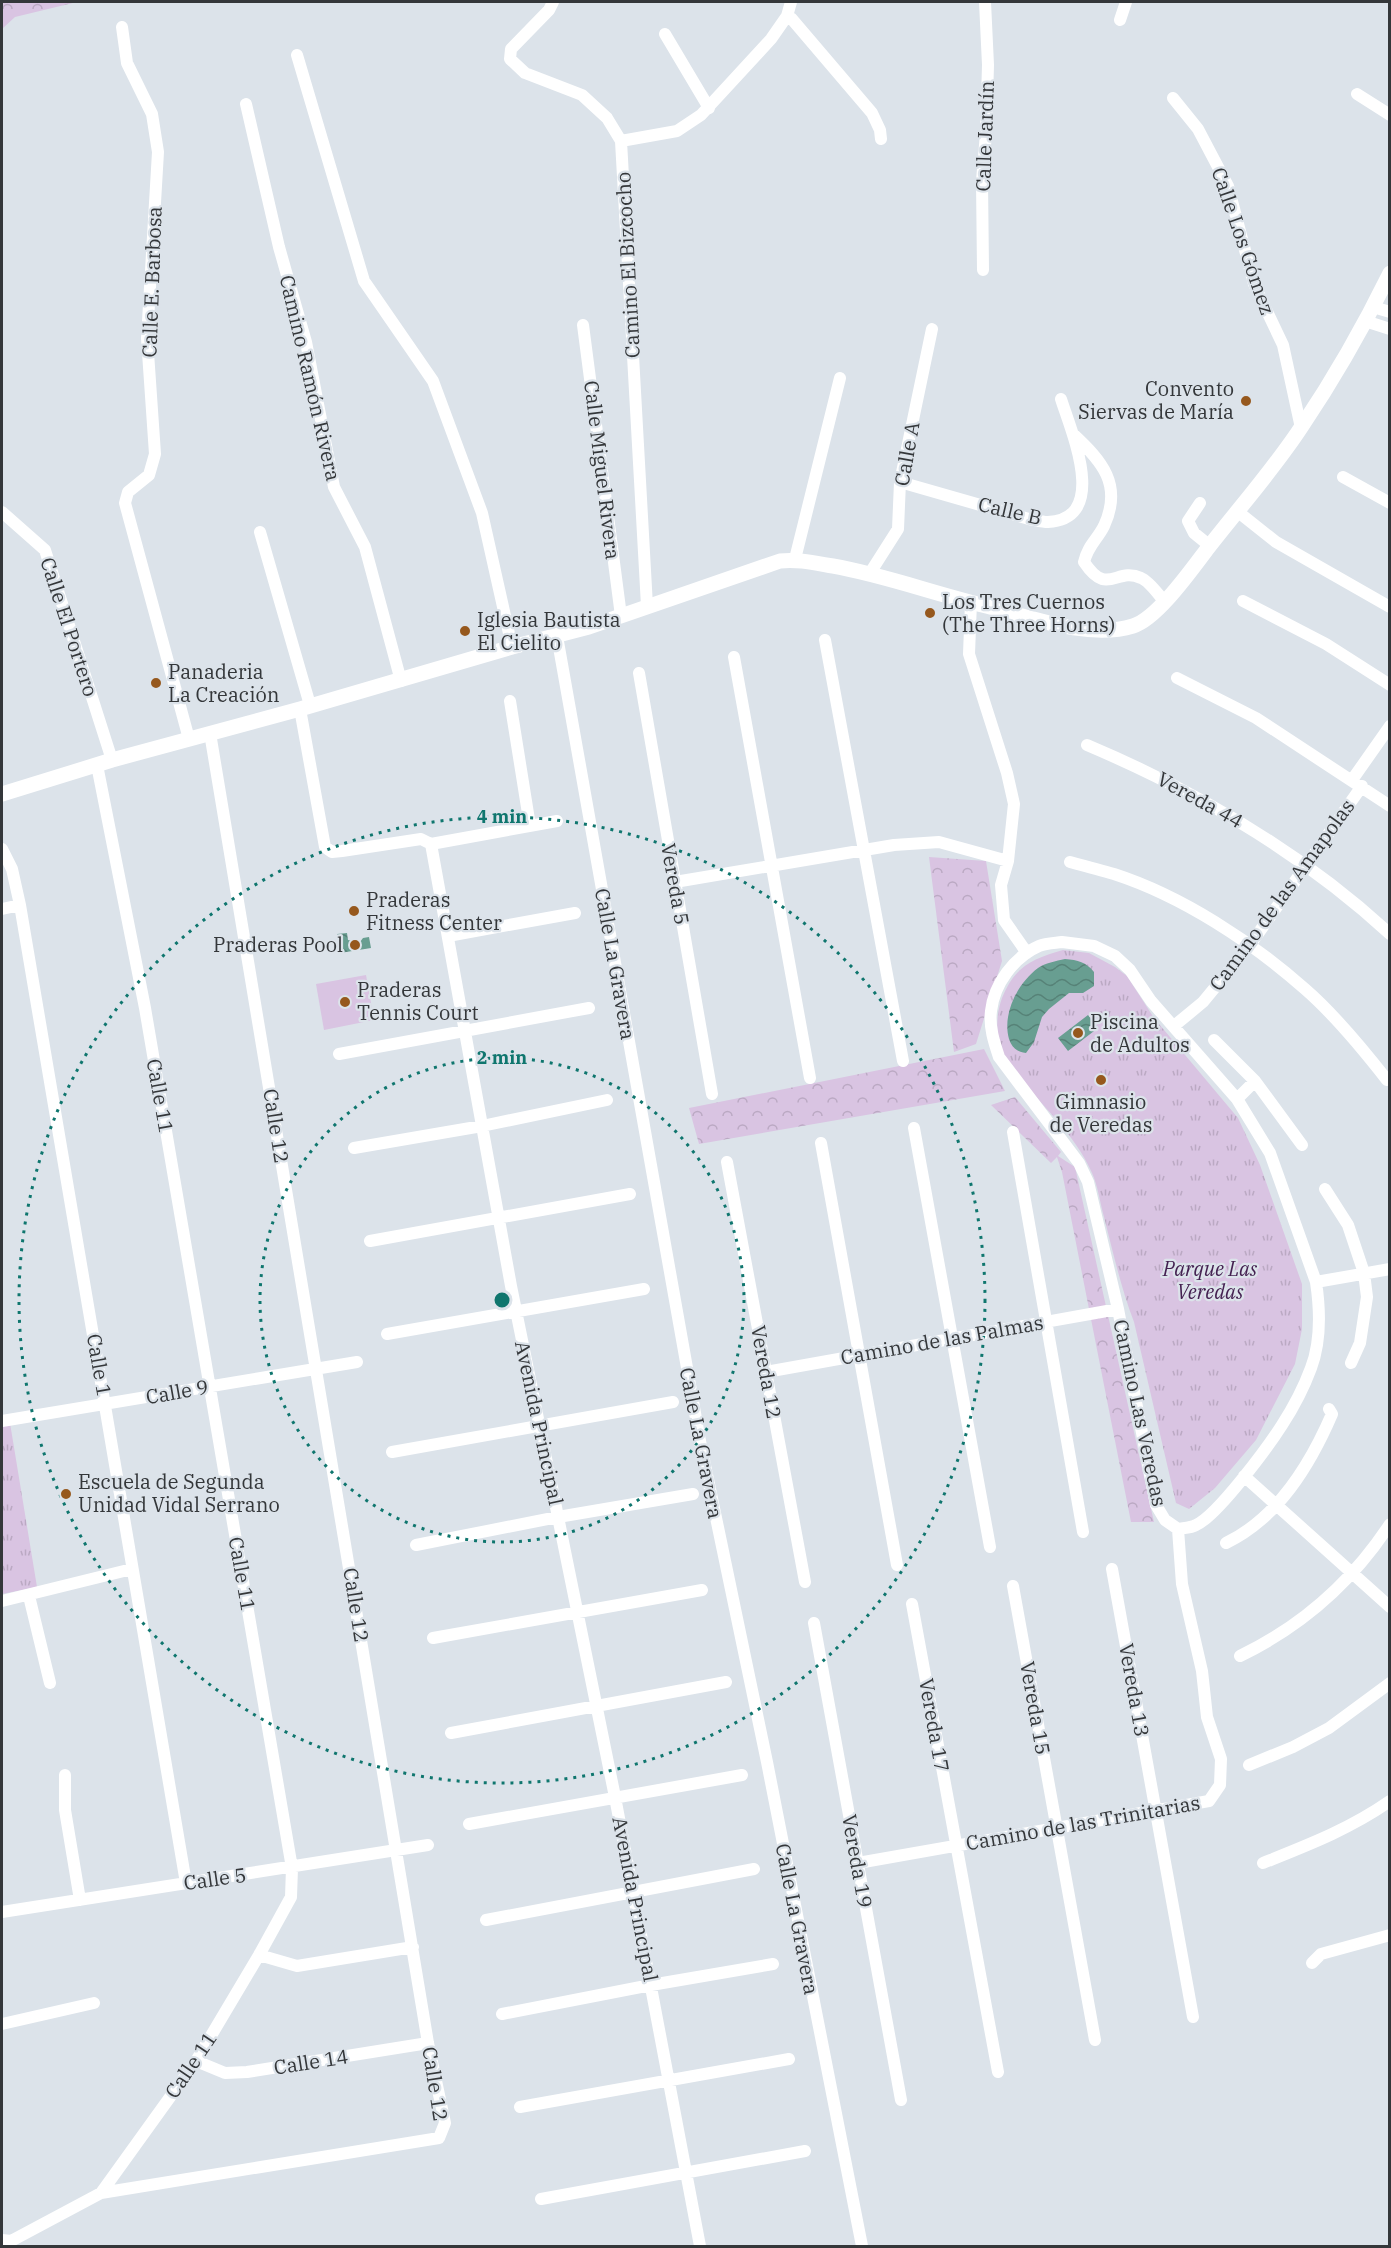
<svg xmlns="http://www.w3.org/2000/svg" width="1391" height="2248" font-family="'IBM Plex Serif',serif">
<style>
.green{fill:#d9c4e2}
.forest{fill:url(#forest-crowns)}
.park{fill:url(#park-tufts)}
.water{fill:url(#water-waves)}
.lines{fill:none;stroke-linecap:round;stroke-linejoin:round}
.minor{stroke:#fff;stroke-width:12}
.tertiary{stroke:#fff;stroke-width:15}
.ring{fill:none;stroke:#0f766e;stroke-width:3;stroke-dasharray:3 6}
.poi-dot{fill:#96581d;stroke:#dce3ea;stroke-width:2}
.labels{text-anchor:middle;stroke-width:4.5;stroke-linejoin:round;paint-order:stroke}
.street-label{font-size:20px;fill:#34373a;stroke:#dce3ea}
.poi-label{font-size:20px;fill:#34373a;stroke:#dce3ea;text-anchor:start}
.park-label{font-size:20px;font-style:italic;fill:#442151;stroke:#dce3ea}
.centre{fill:#0f766e;stroke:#dce3ea;stroke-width:3}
.ring-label{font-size:18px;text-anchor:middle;font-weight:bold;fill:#0f766e;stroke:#dce3ea;stroke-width:4.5;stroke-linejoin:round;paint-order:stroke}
</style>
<defs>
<pattern id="forest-crowns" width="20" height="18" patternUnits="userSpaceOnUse" patternTransform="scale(1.5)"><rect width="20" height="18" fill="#d9c4e2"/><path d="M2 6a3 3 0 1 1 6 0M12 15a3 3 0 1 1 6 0" fill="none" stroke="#bba9c3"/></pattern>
<pattern id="park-tufts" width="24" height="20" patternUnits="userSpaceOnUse" patternTransform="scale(1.5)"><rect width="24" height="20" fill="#d9c4e2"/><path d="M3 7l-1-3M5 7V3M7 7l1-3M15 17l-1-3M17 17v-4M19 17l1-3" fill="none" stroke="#bba9c3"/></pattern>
<pattern id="water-waves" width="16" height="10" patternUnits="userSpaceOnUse" patternTransform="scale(1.5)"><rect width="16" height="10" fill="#689e91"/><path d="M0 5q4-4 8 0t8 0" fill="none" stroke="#568277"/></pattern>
</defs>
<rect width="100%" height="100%" fill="#dce3ea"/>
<path class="green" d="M366,975L374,1020L324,1030L316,984Z"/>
<path class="forest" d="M2,2H77L15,17L2,29Z
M929,857L986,861L1002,961L976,1044L954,1052Z
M984,1049L1005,1091L699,1144L689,1108Z
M1015,1097L1061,1152L1058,1156L1075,1167L1154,1522H1131L1062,1172L1057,1157L1051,1163L991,1105Z"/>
<path class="park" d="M1063,950L1089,953L1115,967L1127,976L1154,1018L1238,1118L1260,1165L1302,1284V1329L1295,1364L1256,1440L1215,1488L1189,1509L1176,1503L1134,1322C1121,1288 1113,1252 1104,1217C1100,1203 1098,1186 1092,1173C1073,1129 1032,1099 1007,1060C995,1043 995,1017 1002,998C1015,966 1032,959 1063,950Z
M10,1423L37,1587L2,1594V1425Z"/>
<path class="water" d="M347,933L348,940L360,942L363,938L369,937L371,948L340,953L337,934Z
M1065,959C1078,960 1086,962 1094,972V986L1083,993H1069L1049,1009L1042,1017L1034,1042L1026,1053C1017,1052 1012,1048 1009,1039C1002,1014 1017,984 1038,968C1045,963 1056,961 1065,959Z
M1088,1015L1098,1028L1068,1051L1058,1038Z"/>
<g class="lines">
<path class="minor" d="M553,2L549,10L511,49L510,59L525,73L582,95L607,118L621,141L647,606
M787,16L791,18L872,113L880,130L881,139
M1120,20L1126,2
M122,27L127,63L152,114L158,152L147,338L155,454L149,475L128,492L125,503L189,739
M665,34L709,108
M297,55L364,281L433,381L482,513L512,647
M1357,94L1390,115
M1173,98L1198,129L1228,186L1254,284L1283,345L1301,428
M246,104L279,247L306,342L334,487L365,547L401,681
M621,141L677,131L701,115L771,39L787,16L791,2
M983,270L982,181L986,133L988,65L985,2
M1373,307L1390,312
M1365,321L1390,329
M583,325L621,616
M1073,434C1102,461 1123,485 1104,526C1097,540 1088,545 1084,562C1108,598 1116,566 1141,578C1149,581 1158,594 1164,601
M1343,477L1390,503
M900,482L1029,519C1035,520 1042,522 1048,522C1110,519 1071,431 1061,399
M1200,503L1188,521L1194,533L1210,546
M1237,511L1276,542L1390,607
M2,512L45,550L112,760
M260,532L310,705
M795,559L840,378
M870,573L898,529L900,482L932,329
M1243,601L1326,644L1390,685
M971,602L969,654L1007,773L1014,804L1008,861L1001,885L1004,920L1027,953
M557,636L700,1441L767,1762L862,2246
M825,640L903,1061
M734,657L810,1078
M639,673L712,1094
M1177,678L1256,718L1390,806
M510,701L530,826
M300,709L325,847L332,852L342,851L421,839L431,844L511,1286L615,1797L700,2246
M1087,745C1198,792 1301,852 1390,934
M97,765L145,1008L292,1868L291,1897L259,1955L196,2061L101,2193
M1352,780L1390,726
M431,844L557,821
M2,849L12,869L20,905L186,1883
M1070,862C1085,866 1100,870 1114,874C1182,896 1252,942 1305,989C1335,1015 1362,1048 1387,1080
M675,882L894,845L939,842L1008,861
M2,909L20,905
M448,936L575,913
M1062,942L1094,946L1115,956L1130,970L1151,1001L1237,1099L1270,1153L1316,1282C1320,1309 1321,1342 1311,1368C1304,1387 1293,1408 1282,1425C1268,1447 1217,1516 1196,1525C1191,1528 1183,1528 1178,1529L1165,1520L1156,1505L1118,1309L1088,1182L1079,1163L999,1057C994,1042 989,1027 991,1011C994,984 1014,957 1039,946C1046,943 1055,943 1062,942Z
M1174,1026L1203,1002L1250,945L1362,786
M1214,1040L1255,1081L1302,1145
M339,1054L589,1008
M1237,1099L1255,1081
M914,1128L990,1547
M1013,1132L1083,1532
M821,1143L897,1565
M354,1148L482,1126L607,1100
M727,1162L805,1582
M1325,1189L1348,1225L1364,1273L1367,1297L1360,1343L1351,1363
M370,1241L630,1194
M1316,1282L1390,1269
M387,1334L644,1289
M766,1372L1118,1309
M2,1421L357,1362
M392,1452L673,1402
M1244,1476L1390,1607
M1226,1543C1278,1518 1310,1465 1332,1414L1329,1409
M416,1545L558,1517L693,1494
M1112,1569L1193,2017
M1013,1586L1095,2040
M29,1596L50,1683
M2,1601L132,1569
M912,1604L998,2072
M814,1623L901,2100
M433,1638L702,1590
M1240,1656C1302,1626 1352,1582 1390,1524
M451,1733L726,1682
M1249,1765L1293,1747L1329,1728L1390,1683
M65,1775V1810L80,1900
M469,1824L742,1775
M858,1863L1209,1801L1220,1785L1221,1759L1207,1717L1202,1671L1182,1584L1178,1529
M1263,1863C1308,1845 1350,1829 1390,1801
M2,1912L428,1845
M486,1920L754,1869
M259,1955L297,1966L413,1947
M1312,1963L1321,1954L1390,1935
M502,2014L651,1985L773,1964
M2,2024L94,2003
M196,2061L225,2073L247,2072L428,2043
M520,2107L789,2059
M541,2199L805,2151
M2,2240L11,2241L101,2193L439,2138L445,2123L428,2043L210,733"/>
<path class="tertiary" d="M2,794L112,760L300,709L512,647L589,627L780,561C798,559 815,563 833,566C884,575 932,593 982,605C1027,616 1088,640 1133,626C1157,619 1192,569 1208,548C1239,508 1274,469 1302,426C1335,377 1364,326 1390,273"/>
</g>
<g class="ring">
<circle cx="502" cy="1300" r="242"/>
<circle cx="502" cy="1300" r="483"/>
</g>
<g class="poi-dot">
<circle cx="1246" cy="401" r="6"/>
<circle cx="930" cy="613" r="6"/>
<circle cx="465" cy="631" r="6"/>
<circle cx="156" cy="683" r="6"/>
<circle cx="354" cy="911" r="6"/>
<circle cx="355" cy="945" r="6"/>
<circle cx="345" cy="1002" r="6"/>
<circle cx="1078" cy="1033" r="6"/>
<circle cx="1101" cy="1080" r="6"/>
<circle cx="66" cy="1494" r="6"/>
</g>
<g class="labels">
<g class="street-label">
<text transform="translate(985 136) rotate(-88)" y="7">Calle Jardín</text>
<text transform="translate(1243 241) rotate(71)" y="7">Calle Los Gómez</text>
<text transform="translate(628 265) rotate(-93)" y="7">Camino El Bizcocho</text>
<text transform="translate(152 282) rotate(-88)" y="7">Calle E. Barbosa</text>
<text transform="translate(310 378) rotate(77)" y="7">Camino Ramón Rivera</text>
<text transform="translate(907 454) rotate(-80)" y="7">Calle A</text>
<text transform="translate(602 470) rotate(83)" y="7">Calle Miguel Rivera</text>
<text transform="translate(1010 511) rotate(13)" y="7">Calle B</text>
<text transform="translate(69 627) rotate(72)" y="7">Calle El Portero</text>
<text transform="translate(1200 800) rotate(29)" y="7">Vereda 44</text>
<text transform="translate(675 884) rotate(80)" y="7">Vereda 5</text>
<text transform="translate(1282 895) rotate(-54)" y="7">Camino de las Amapolas</text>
<text transform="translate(615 964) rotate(80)" y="7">Calle La Gravera</text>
<text transform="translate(160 1096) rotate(80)" y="7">Calle 11</text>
<text transform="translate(276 1126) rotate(81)" y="7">Calle 12</text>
<text transform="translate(942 1340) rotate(-10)" y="7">Camino de las Palmas</text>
<text transform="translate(99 1365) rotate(80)" y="7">Calle 1</text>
<text transform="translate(766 1372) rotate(80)" y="7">Vereda 12</text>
<text transform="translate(177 1392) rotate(-10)" y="7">Calle 9</text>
<text transform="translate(1140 1413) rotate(78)" y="7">Camino Las Veredas</text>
<text transform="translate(539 1423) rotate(78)" y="7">Avenida Principal</text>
<text transform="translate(701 1443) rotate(79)" y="7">Calle La Gravera</text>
<text transform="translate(242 1574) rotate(80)" y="7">Calle 11</text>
<text transform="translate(356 1605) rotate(81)" y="7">Calle 12</text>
<text transform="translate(1134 1690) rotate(80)" y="7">Vereda 13</text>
<text transform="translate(1035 1708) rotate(80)" y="7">Vereda 15</text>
<text transform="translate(934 1725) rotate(80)" y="7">Vereda 17</text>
<text transform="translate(1083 1823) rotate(-10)" y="7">Camino de las Trinitarias</text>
<text transform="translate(857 1861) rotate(80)" y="7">Vereda 19</text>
<text transform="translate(215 1879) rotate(-8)" y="7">Calle 5</text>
<text transform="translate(635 1899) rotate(79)" y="7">Avenida Principal</text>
<text transform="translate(797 1919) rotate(79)" y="7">Calle La Gravera</text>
<text transform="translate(311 2062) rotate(-9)" y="7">Calle 14</text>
<text transform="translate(191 2065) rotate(-56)" y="7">Calle 11</text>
<text transform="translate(435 2084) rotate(81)" y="7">Calle 12</text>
</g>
<g class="poi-label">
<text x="1234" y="396" text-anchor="end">Convento<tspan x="1234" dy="23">Siervas de María</tspan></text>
<text x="942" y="609">Los Tres Cuernos<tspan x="942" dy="23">(The Three Horns)</tspan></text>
<text x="477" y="627">Iglesia Bautista<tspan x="477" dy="23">El Cielito</tspan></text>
<text x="168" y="679">Panaderia<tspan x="168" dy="23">La Creación</tspan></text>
<text x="366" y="907">Praderas<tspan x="366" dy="23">Fitness Center</tspan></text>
<text x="343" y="952" text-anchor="end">Praderas Pool</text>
<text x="357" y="997">Praderas<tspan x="357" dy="23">Tennis Court</tspan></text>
<text x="1090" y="1029">Piscina<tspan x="1090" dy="23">de Adultos</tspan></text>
<text x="1101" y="1109" text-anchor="middle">Gimnasio<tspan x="1101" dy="23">de Veredas</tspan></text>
<text x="78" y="1489">Escuela de Segunda<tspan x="78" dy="23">Unidad Vidal Serrano</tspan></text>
</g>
<g class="park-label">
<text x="1210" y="1276">Parque Las<tspan x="1210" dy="23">Veredas</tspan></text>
</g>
</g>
<circle cx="502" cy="1300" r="9" class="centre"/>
<g class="ring-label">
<text x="502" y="823">4 min</text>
<text x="502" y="1064">2 min</text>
</g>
<rect width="1391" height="2248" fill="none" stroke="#34373a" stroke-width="6"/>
</svg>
